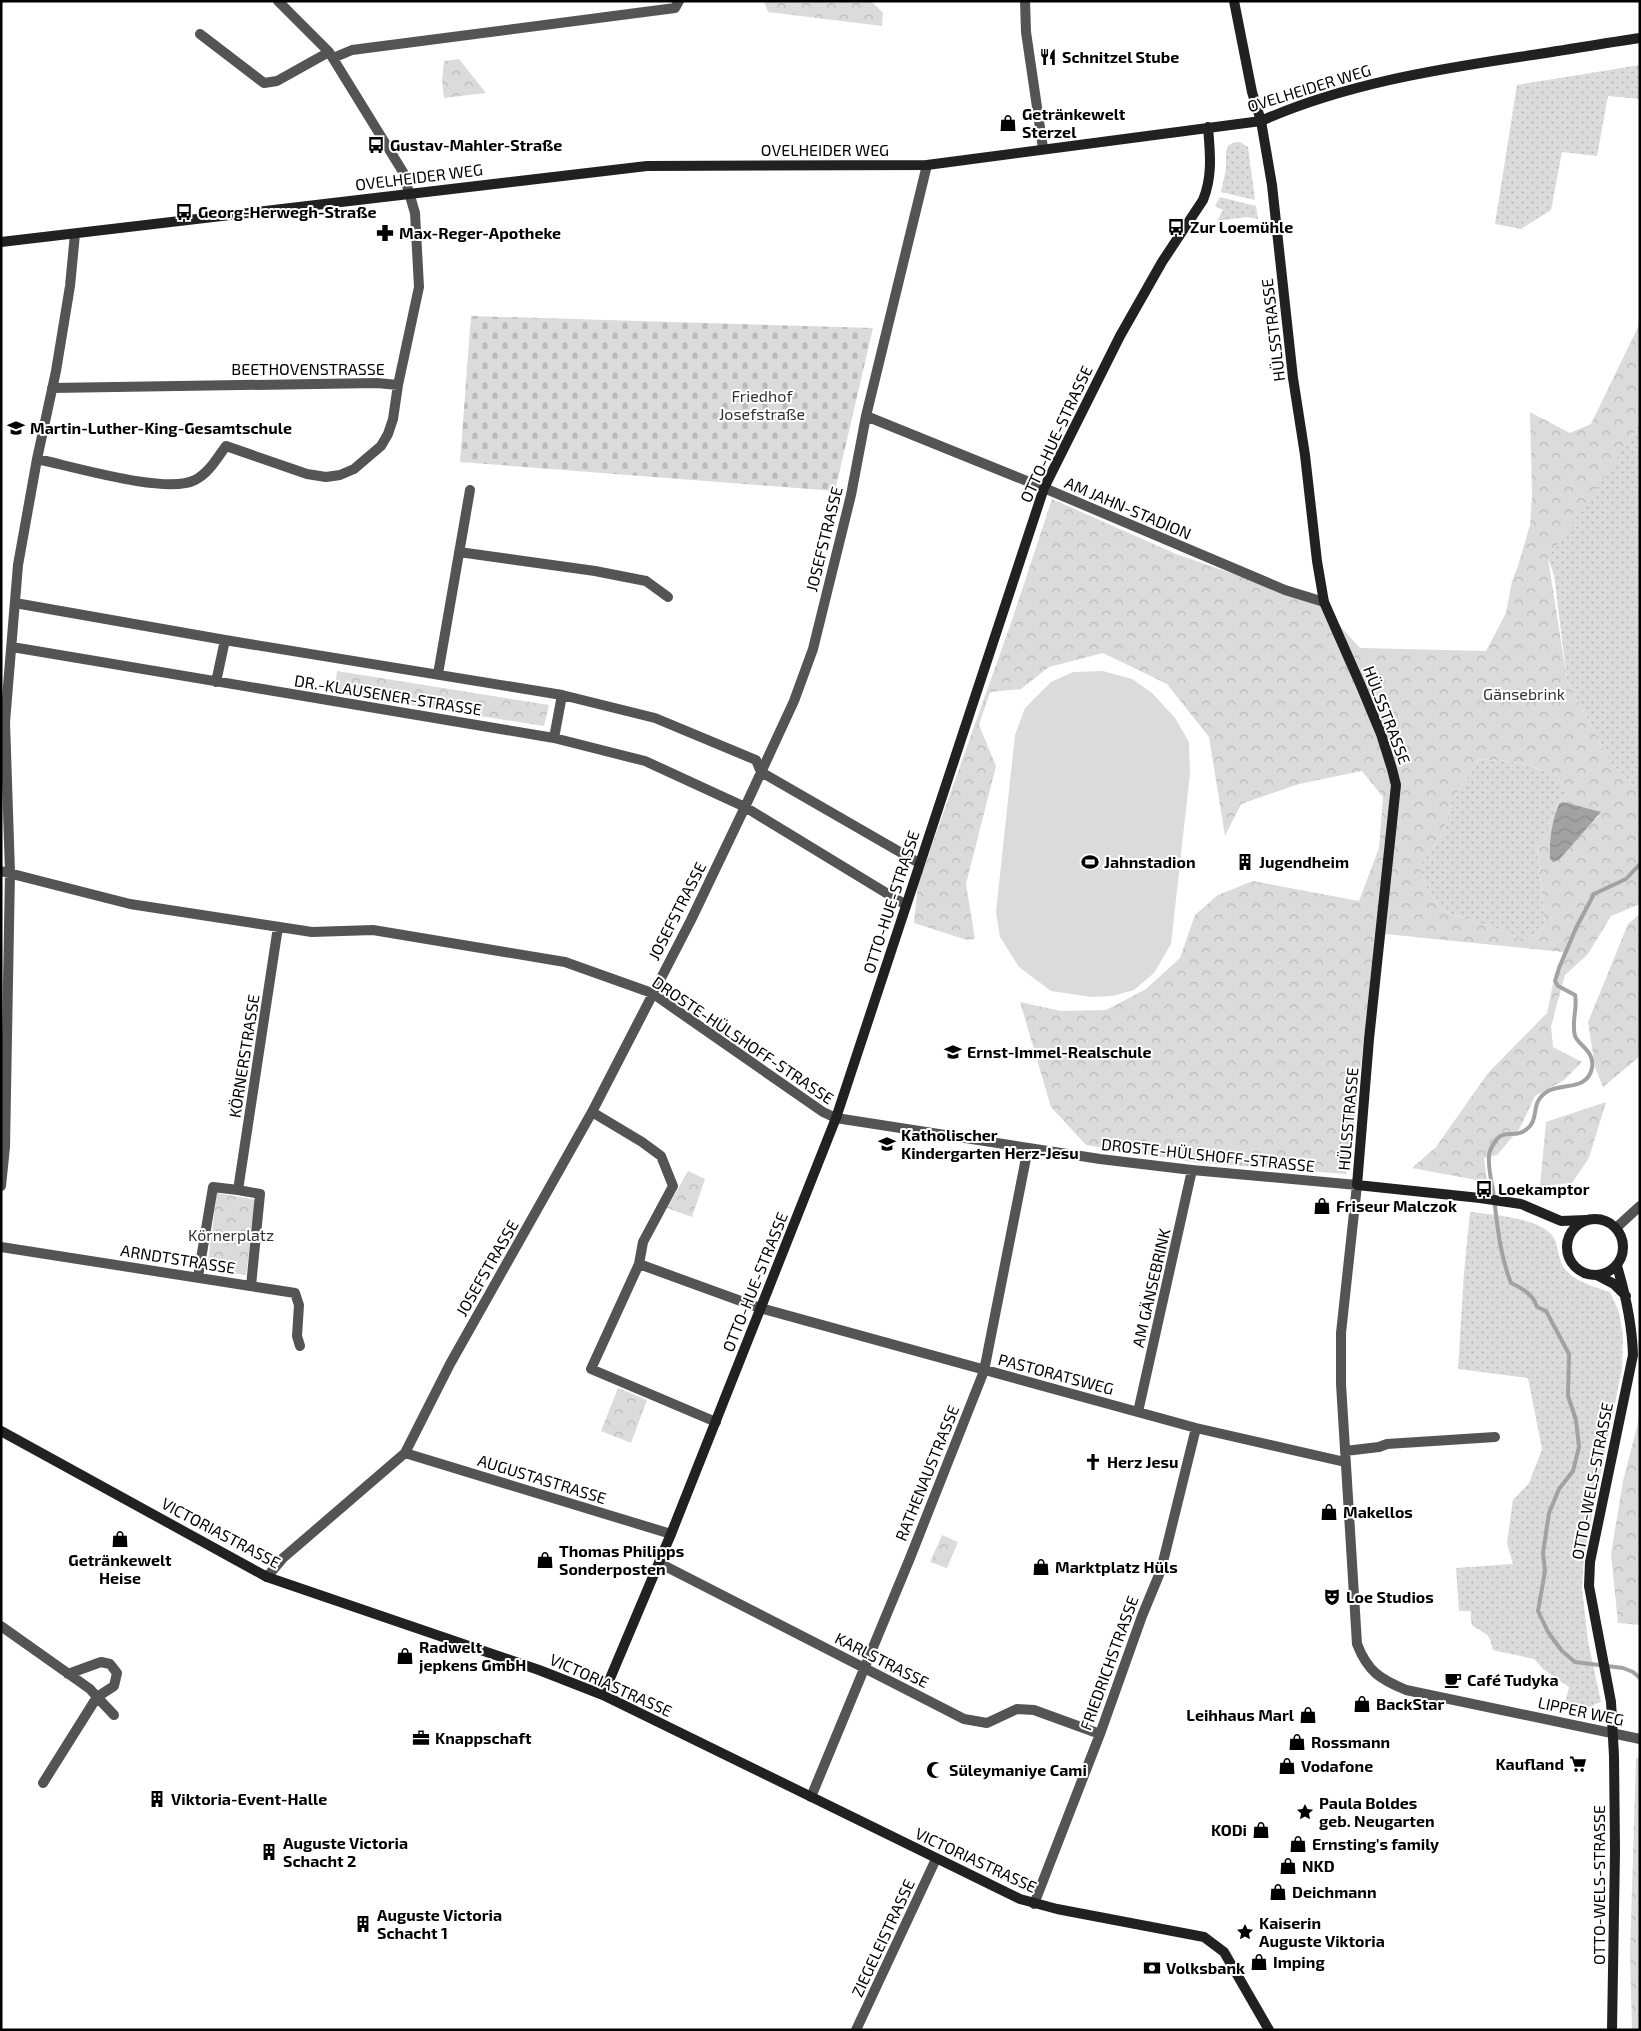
<svg xmlns="http://www.w3.org/2000/svg" width="1641" height="2031" font-family="'Exo 2',sans-serif">
<style>
.grass{fill:url(#grass-dots)}
.forest{fill:url(#forest-crowns);fill-rule:evenodd}
.cemetery{fill:url(#cemetery-stones)}
.pitch{fill:#dbdbdb}
.water{fill:url(#water-waves)}
.lines{fill:none;stroke-linecap:round;stroke-linejoin:round}
.stream{stroke:#a2a2a2;stroke-width:4}
.street{stroke:#545454;stroke-width:10}
.secondary{stroke:#212121;stroke-width:10}
.labels{text-anchor:middle;stroke-width:4;stroke-linejoin:round;paint-order:stroke}
.poi-label{font-size:16px;font-weight:bold;fill:#000;stroke:#fff;text-anchor:start}
.street-label{font-size:16px;fill:#000;stroke:#fff}
.park-label{font-size:16px;fill:#323232;stroke:#fff}
</style>
<defs>
<pattern id="grass-dots" width="8" height="8" patternUnits="userSpaceOnUse" patternTransform="scale(1.25)"><rect width="8" height="8" fill="#dbdbdb"/><path d="M2 2h.1M6 6h.1" fill="none" stroke="#bababa" stroke-width="1.8" stroke-linecap="round"/></pattern>
<pattern id="forest-crowns" width="20" height="18" patternUnits="userSpaceOnUse" patternTransform="scale(1.25)"><rect width="20" height="18" fill="#dbdbdb"/><path d="M2 6a3 3 0 1 1 6 0M12 15a3 3 0 1 1 6 0" fill="none" stroke="#bababa"/></pattern>
<pattern id="cemetery-stones" width="16" height="16" patternUnits="userSpaceOnUse" patternTransform="scale(1.25)"><rect width="16" height="16" fill="#dbdbdb"/><path d="M2 7V4a2 2 0 0 1 4 0v3zM10 15v-3a2 2 0 0 1 4 0v3z" fill="#bababa"/></pattern>
<pattern id="water-waves" width="16" height="10" patternUnits="userSpaceOnUse" patternTransform="scale(1.25)"><rect width="16" height="10" fill="#a2a2a2"/><path d="M0 5q4-4 8 0t8 0" fill="none" stroke="#8a8a8a"/></pattern>
</defs>
<rect width="100%" height="100%" fill="#fff"/>
<path class="grass" d="M1640,65V99L1608,96L1597,156L1562,152L1551,210L1521,229L1495,224L1517,85Z
M1235,142H1240L1248,147L1255,200L1221,192L1226,169V151L1229,145Z
M1220,197L1256,206L1258,219L1247,217L1217,221L1223,210L1215,206Z
M1640,419V791L1611,764L1567,680L1554,575L1548,558L1598,483L1635,432Z
M1479,759L1520,763L1554,774L1569,791L1558,803L1553,818L1537,845L1545,924L1538,934L1523,939L1441,910L1426,887L1420,866L1443,833L1452,801Z
M1470,1212C1490,1214 1537,1218 1551,1234C1558,1242 1557,1250 1560,1259C1566,1280 1592,1286 1610,1292L1619,1312L1623,1336L1622,1369L1584,1554L1582,1589L1588,1641L1601,1702C1583,1709 1585,1713 1564,1709L1569,1687L1543,1669L1534,1659L1493,1650C1491,1645 1491,1638 1487,1635C1474,1624 1470,1632 1471,1611H1459L1456,1568L1513,1564L1507,1543L1513,1500L1529,1483L1542,1449L1528,1378L1458,1369L1464,1273Z"/>
<path class="forest" d="M764,1H871L883,13L882,26L768,12Z
M459,59L486,93L444,98L442,81L444,61Z
M1640,323V419L1635,432L1548,558L1567,680L1611,764L1640,791V904L1611,916L1588,954L1565,975L1551,1026L1553,1047L1582,1062L1564,1080L1535,1096L1520,1128L1497,1155L1484,1158L1487,1182L1412,1168L1436,1147L1488,1073L1547,1013L1553,984L1563,952L1376,933L1352,1142L1346,1174L1192,1162L1086,1145L1051,1107L1020,1002L1061,1011L1106,1010L1146,989L1180,958L1195,915L1218,895L1253,881L1359,901L1379,848L1383,797L1362,771L1299,784L1241,804L1225,836L1209,737L1167,684L1103,653L1049,667L1021,689L990,692L979,725L996,766L966,884L975,939L967,940L914,923L918,884L1012,620L1052,499L1176,554L1320,604L1360,648L1486,651L1506,613L1512,581L1518,566L1530,525L1532,496L1530,412L1570,433L1591,424ZM1479,759L1520,763L1554,774L1569,791L1558,803L1553,818L1537,844L1545,924L1538,934L1523,939L1441,910L1426,887L1420,866L1443,833L1452,801ZM1564,802L1599,816L1587,826L1559,860L1554,862Z
M337,671L549,705L544,726L334,693Z
M1640,914V1053L1638,1058L1603,1087L1595,1067L1588,1022L1628,924Z
M1606,1102L1589,1158L1572,1183L1540,1186L1546,1122Z
M688,1171L705,1179L692,1217L667,1208Z
M217,1193L256,1200L246,1275L207,1269Z
M618,1388L647,1400L631,1443L601,1431Z
M1640,1415V1625L1618,1623L1611,1554L1623,1481Z
M942,1535L958,1542L947,1568L930,1562Z
M1636,1758H1640V2030H1632L1630,1954Z"/>
<path class="cemetery" d="M471,316L873,328L835,491L460,462Z"/>
<path class="pitch" d="M1103,671L1132,679L1152,693L1175,718L1189,742L1190,773L1171,944L1154,973L1134,990L1112,996L1092,997L1051,991L1019,967L1000,937L996,912L1015,735L1025,708L1051,682L1073,672Z"/>
<path class="water" d="M1563,802L1601,812L1559,860L1554,862L1550,859C1549,840 1552,821 1559,804Z"/>
<g class="lines">
<path class="stream" d="M1640,864L1626,879L1594,894L1576,928L1559,968L1555,981L1558,986L1575,995C1578,1008 1571,1022 1575,1036C1579,1046 1595,1051 1592,1068C1587,1091 1563,1083 1548,1091C1530,1102 1539,1116 1530,1126C1518,1140 1505,1129 1497,1139C1494,1143 1489,1151 1489,1156C1488,1167 1491,1179 1493,1190C1497,1221 1499,1253 1511,1283C1522,1288 1534,1295 1537,1307L1546,1311L1569,1354L1568,1396L1576,1420L1579,1447L1573,1471L1559,1489L1549,1513L1543,1553L1545,1571L1538,1611L1548,1632L1562,1651L1575,1662L1623,1668L1633,1672L1640,1678"/>
<path class="street" d="M1025,1L1026,32L1043,148
M200,34L264,83L277,81L329,52
M333,58L352,50L675,8L679,1
M52,388L377,383L398,385
M866,416L1044,488L1285,590L1324,602
M37,459C71,466 167,495 195,480C209,473 217,458 226,446L307,474L326,477L340,475L354,469L381,446L388,434L393,419L398,385L419,287L415,213L403,172L329,52L278,1
M459,552L595,571L646,581L668,597
M15,603L225,640L562,695L655,718L756,760L761,772L919,863
M12,647L554,738L645,761L745,807L906,905
M438,674L470,490
M216,682L225,640
M554,738L562,695
M1,871L130,904L312,932L373,930L565,962L652,993L823,1112L836,1118L1100,1159L1192,1170L1357,1185L1341,1333V1384L1357,1644C1368,1672 1380,1679 1406,1690L1640,1739
M592,1112L642,1142L661,1156L673,1186L643,1242L639,1264
M1,1186L5,1147L10,872L5,722L18,565L37,459L56,371L70,286L75,234
M238,1190L260,1194L251,1286
M1616,1228L1640,1206
M1,1247L295,1293L299,1305L297,1336L300,1346
M198,1277L213,1187L238,1190L278,927
M1138,1412L1192,1170
M716,1422L591,1369L639,1264L760,1308L1196,1428L1345,1462
M1345,1451L1379,1447L1387,1444L1495,1437
M405,1453L671,1534
M659,1563L964,1719L987,1723L1017,1709L1034,1710L1100,1734
M267,1577L283,1558L405,1453L450,1364L592,1112L691,920L745,807L794,701L813,649L851,495L866,416L927,165
M1,1626L90,1689L97,1697L114,1686L117,1673L110,1664L101,1662L68,1674
M43,1783L97,1697L114,1715
M811,1797L910,1558L984,1371L1028,1148
M1034,1904L1100,1734L1142,1616L1161,1570L1196,1428
M856,2030L936,1859"/>
<path class="secondary" d="M1234,1L1252,92L1261,121L1272,185L1293,378L1305,455L1317,561L1324,602L1361,686L1381,734L1392,769L1396,785L1369,1039L1357,1185L1480,1198L1521,1204L1561,1221L1586,1220
M1,242L647,166L927,165L1261,121C1342,85 1432,70 1519,57C1560,51 1599,44 1640,38
M1567 1247a28 28 0 1 1 56 0a28 28 0 1 1-56 0Z
M1597,1275L1614,1284L1626,1296
M1,1431L267,1577L539,1670L603,1695L1020,1899L1057,1909L1204,1937L1224,1952L1269,2030
M603,1695L671,1534L836,1118L1044,488L1120,336L1162,262L1203,200C1213,176 1210,152 1208,127
M1612,2030L1615,1851L1614,1756L1611,1702L1589,1586L1590,1562L1633,1355C1632,1323 1626,1296 1617,1266"/>
</g>
<defs>
<g id="restaurant-bare" transform="scale(1.35)"><path d="M-5-6h1v4h1v-4h1v4h1v-4h1v5L-1.5 .5V6h-2V.5L-5-1ZM5-6V6H3V1.5H1.5Q1.5-4 5-6Z" fill="#000" stroke="#fff" stroke-width="2.5" paint-order="stroke"/></g>
<g id="shop-bare" transform="scale(1.35)"><path d="M-5-2.5h2.3a2.7 3.5 0 0 1 5.4 0H5L5.5 6h-11ZM-1.5-2.5h3a1.5 2.3 0 0 0-3 0Z" fill="#000" stroke="#fff" stroke-width="2.5" paint-order="stroke"/></g>
<g id="bus-bare" transform="scale(1.35)"><path d="M-5-6H5V4H4V6H2V4H-2V6H-4V4H-5ZM-3.5-4V0h7V-4ZM-3.5 1.2v1.5H-2V1.2ZM2 1.2v1.5H3.5V1.2Z" fill="#000" stroke="#fff" stroke-width="2.5" paint-order="stroke"/></g>
<g id="pharmacy-bare" transform="scale(1.35)"><path d="M-2-6h4v4h4v4h-4v4h-4v-4h-4v-4h4Z" fill="#000" stroke="#fff" stroke-width="2.5" paint-order="stroke"/></g>
<g id="school-bare" transform="scale(1.35)"><path d="M0-5L7-2L0 1L-7-2ZM-4 1L0 2.5L4 1V4Q0 6-4 4Z" fill="#000" stroke="#fff" stroke-width="2.5" paint-order="stroke"/></g>
<g id="stadium-bare" transform="scale(1.35)"><path d="M0-5a6.5 5 0 1 0 0 10a6.5 5 0 1 0 0-10ZM-3.5-1.8h7v3.6h-7Z" fill="#000" stroke="#fff" stroke-width="2.5" paint-order="stroke"/></g>
<g id="building-bare" transform="scale(1.35)"><path d="M-4-6H4V6H1V3H-1V6H-4ZM-2.5-4.3h1.7v1.8h-1.7ZM.8-4.3h1.7v1.8H.8ZM-2.5-1h1.7V.8h-1.7ZM.8-1h1.7V.8H.8Z" fill="#000" stroke="#fff" stroke-width="2.5" paint-order="stroke"/></g>
<g id="church-bare" transform="scale(1.35)"><path d="M-1.2-6h2.4v3.5h3.3v2.4h-3.3V6h-2.4V-.1h-3.3v-2.4h3.3Z" fill="#000" stroke="#fff" stroke-width="2.5" paint-order="stroke"/></g>
<g id="theatre-bare" transform="scale(1.35)"><path d="M-5-5.5Q0-4 5-5.5V0Q5 5 0 6Q-5 5-5 0ZM-3.3-2.5H-1v1.5H-3.3ZM1-2.5H3.3v1.5H1ZM-2.8 1Q0 5.5 2.8 1Z" fill="#000" stroke="#fff" stroke-width="2.5" paint-order="stroke"/></g>
<g id="cafe-bare" transform="scale(1.35)"><path d="M-5.5-4.5H6V0H3Q3 3.5 0 3.5H-2.5Q-5.5 3.5-5.5 0ZM3-3.2v2h1.7v-2ZM-6 4.5H4V6H-6Z" fill="#000" stroke="#fff" stroke-width="2.5" paint-order="stroke"/></g>
<g id="office-bare" transform="scale(1.35)"><path d="M-6-3h4V-5.5h4V-3h4V5H-6ZM-1-4.5V-3h2v-1.5ZM-6 0V1H6V0Z" fill="#000" stroke="#fff" stroke-width="2.5" paint-order="stroke"/></g>
<g id="supermarket-bare" transform="scale(1.35)"><path d="M-6-5.5h2.5l.6 2H6L4.5 2H-2.5L-4.4-4H-6ZM-1.5 3.2a1.3 1.3 0 1 0 .1 0ZM3 3.2a1.3 1.3 0 1 0 .1 0Z" fill="#000" stroke="#fff" stroke-width="2.5" paint-order="stroke"/></g>
<g id="mosque-bare" transform="scale(1.35)"><path d="M3.5-4.9A6 6 0 1 0 3.5 4.9A5 5 0 1 1 3.5-4.9Z" fill="#000" stroke="#fff" stroke-width="2.5" paint-order="stroke"/></g>
<g id="sight-bare" transform="scale(1.35)"><path d="M0-6L1.8-2.2L6-1.7L2.9 1.2L3.7 5.4L0 3.3L-3.7 5.4L-2.9 1.2L-6-1.7L-1.8-2.2Z" fill="#000" stroke="#fff" stroke-width="2.5" paint-order="stroke"/></g>
<g id="bank-bare" transform="scale(1.35)"><path d="M-6-4H6V4H-6ZM0-2.3a2.3 2.3 0 1 0 0 4.6a2.3 2.3 0 1 0 0-4.6Z" fill="#000" stroke="#fff" stroke-width="2.5" paint-order="stroke"/></g>
</defs>
<g fill-rule="evenodd">
<use href="#restaurant-bare" x="1048" y="57"/>
<use href="#shop-bare" x="1008" y="123"/>
<use href="#bus-bare" x="376" y="145"/>
<use href="#bus-bare" x="184" y="212"/>
<use href="#bus-bare" x="1176" y="227"/>
<use href="#pharmacy-bare" x="385" y="233"/>
<use href="#school-bare" x="16" y="428"/>
<use href="#stadium-bare" x="1090" y="862"/>
<use href="#building-bare" x="1245" y="862"/>
<use href="#school-bare" x="953" y="1052"/>
<use href="#school-bare" x="887" y="1144"/>
<use href="#bus-bare" x="1484" y="1189"/>
<use href="#shop-bare" x="1322" y="1206"/>
<use href="#church-bare" x="1093" y="1462"/>
<use href="#shop-bare" x="1329" y="1512"/>
<use href="#shop-bare" x="120" y="1539"/>
<use href="#shop-bare" x="545" y="1560"/>
<use href="#shop-bare" x="1041" y="1567"/>
<use href="#theatre-bare" x="1332" y="1597"/>
<use href="#shop-bare" x="405" y="1656"/>
<use href="#cafe-bare" x="1453" y="1680"/>
<use href="#shop-bare" x="1362" y="1704"/>
<use href="#shop-bare" x="1308" y="1715"/>
<use href="#office-bare" x="421" y="1738"/>
<use href="#shop-bare" x="1297" y="1742"/>
<use href="#supermarket-bare" x="1578" y="1764"/>
<use href="#shop-bare" x="1287" y="1766"/>
<use href="#mosque-bare" x="935" y="1770"/>
<use href="#building-bare" x="157" y="1799"/>
<use href="#sight-bare" x="1305" y="1812"/>
<use href="#shop-bare" x="1261" y="1830"/>
<use href="#shop-bare" x="1298" y="1844"/>
<use href="#building-bare" x="269" y="1852"/>
<use href="#shop-bare" x="1288" y="1866"/>
<use href="#shop-bare" x="1278" y="1892"/>
<use href="#building-bare" x="363" y="1924"/>
<use href="#sight-bare" x="1245" y="1932"/>
<use href="#shop-bare" x="1259" y="1962"/>
<use href="#bank-bare" x="1152" y="1968"/>
</g>
<g class="labels">
<g class="poi-label">
<text x="1062" y="63">Schnitzel Stube</text>
<text x="1022" y="120">Getränkewelt<tspan x="1022" dy="18">Sterzel</tspan></text>
<text x="390" y="151">Gustav-Mahler-Straße</text>
<text x="198" y="218">Georg-Herwegh-Straße</text>
<text x="1190" y="233">Zur Loemühle</text>
<text x="399" y="239">Max-Reger-Apotheke</text>
<text x="30" y="434">Martin-Luther-King-Gesamtschule</text>
<text x="1104" y="868">Jahnstadion</text>
<text x="1259" y="868">Jugendheim</text>
<text x="967" y="1058">Ernst-Immel-Realschule</text>
<text x="901" y="1141">Katholischer<tspan x="901" dy="18">Kindergarten Herz-Jesu</tspan></text>
<text x="1498" y="1195">Loekamptor</text>
<text x="1336" y="1212">Friseur Malczok</text>
<text x="1107" y="1468">Herz Jesu</text>
<text x="1343" y="1518">Makellos</text>
<text x="559" y="1557">Thomas Philipps<tspan x="559" dy="18">Sonderposten</tspan></text>
<text x="120" y="1566" text-anchor="middle">Getränkewelt<tspan x="120" dy="18">Heise</tspan></text>
<text x="1055" y="1573">Marktplatz Hüls</text>
<text x="1346" y="1603">Loe Studios</text>
<text x="419" y="1653">Radwelt<tspan x="419" dy="18">jepkens GmbH</tspan></text>
<text x="1467" y="1686">Café Tudyka</text>
<text x="1376" y="1710">BackStar</text>
<text x="1294" y="1721" text-anchor="end">Leihhaus Marl</text>
<text x="435" y="1744">Knappschaft</text>
<text x="1311" y="1748">Rossmann</text>
<text x="1564" y="1770" text-anchor="end">Kaufland</text>
<text x="1301" y="1772">Vodafone</text>
<text x="949" y="1776">Süleymaniye Cami</text>
<text x="171" y="1805">Viktoria-Event-Halle</text>
<text x="1319" y="1809">Paula Boldes<tspan x="1319" dy="18">geb. Neugarten</tspan></text>
<text x="1247" y="1836" text-anchor="end">KODi</text>
<text x="283" y="1849">Auguste Victoria<tspan x="283" dy="18">Schacht 2</tspan></text>
<text x="1312" y="1850">Ernsting's family</text>
<text x="1302" y="1872">NKD</text>
<text x="1292" y="1898">Deichmann</text>
<text x="377" y="1921">Auguste Victoria<tspan x="377" dy="18">Schacht 1</tspan></text>
<text x="1259" y="1929">Kaiserin<tspan x="1259" dy="18">Auguste Viktoria</tspan></text>
<text x="1273" y="1968">Imping</text>
<text x="1166" y="1974">Volksbank</text>
</g>
<g class="street-label">
<text transform="translate(1309 88) rotate(-17)" y="6">OVELHEIDER WEG</text>
<text x="825" y="156">OVELHEIDER WEG</text>
<text transform="translate(419 177) rotate(-7)" y="6">OVELHEIDER WEG</text>
<text transform="translate(1273 330) rotate(-97)" y="6">HÜLSSTRASSE</text>
<text x="308" y="375">BEETHOVENSTRASSE</text>
<text transform="translate(1056 434) rotate(-65)" y="6">OTTO-HUE-STRASSE</text>
<text transform="translate(1128 508) rotate(23)" y="6">AM JAHN-STADION</text>
<text transform="translate(824 539) rotate(-76)" y="6">JOSEFSTRASSE</text>
<text transform="translate(388 695) rotate(9)" y="6">DR.-KLAUSENER-STRASSE</text>
<text transform="translate(1387 715) rotate(69)" y="6">HÜLSSTRASSE</text>
<text transform="translate(891 902) rotate(-72)" y="6">OTTO-HUE-STRASSE</text>
<text transform="translate(677 911) rotate(-63)" y="6">JOSEFSTRASSE</text>
<text transform="translate(743 1040) rotate(34)" y="6">DROSTE-HÜLSHOFF-STRASSE</text>
<text transform="translate(244 1056) rotate(-81)" y="6">KÖRNERSTRASSE</text>
<text transform="translate(1348 1119) rotate(-85)" y="6">HÜLSSTRASSE</text>
<text transform="translate(1208 1155) rotate(6)" y="6">DROSTE-HÜLSHOFF-STRASSE</text>
<text transform="translate(178 1259) rotate(9)" y="6">ARNDTSTRASSE</text>
<text transform="translate(487 1268) rotate(-60)" y="6">JOSEFSTRASSE</text>
<text transform="translate(755 1282) rotate(-68)" y="6">OTTO-HUE-STRASSE</text>
<text transform="translate(1151 1288) rotate(-77)" y="6">AM GÄNSEBRINK</text>
<text transform="translate(1056 1374) rotate(15)" y="6">PASTORATSWEG</text>
<text transform="translate(927 1473) rotate(-68)" y="6">RATHENAUSTRASSE</text>
<text transform="translate(542 1479) rotate(17)" y="6">AUGUSTASTRASSE</text>
<text transform="translate(1592 1481) rotate(-79)" y="6">OTTO-WELS-STRASSE</text>
<text transform="translate(221 1533) rotate(28)" y="6">VICTORIASTRASSE</text>
<text transform="translate(882 1660) rotate(27)" y="6">KARLSTRASSE</text>
<text transform="translate(1109 1663) rotate(-70)" y="6">FRIEDRICHSTRASSE</text>
<text transform="translate(611 1685) rotate(24)" y="6">VICTORIASTRASSE</text>
<text transform="translate(1581 1711) rotate(12)" y="6">LIPPER WEG</text>
<text transform="translate(976 1860) rotate(25)" y="6">VICTORIASTRASSE</text>
<text transform="translate(1599 1885) rotate(-90)" y="6">OTTO-WELS-STRASSE</text>
<text transform="translate(883 1938) rotate(-65)" y="6">ZIEGELEISTRASSE</text>
</g>
<g class="park-label">
<text x="762" y="402">Friedhof<tspan x="762" dy="18">Josefstraße</tspan></text>
<text x="1524" y="700">Gänsebrink</text>
<text x="231" y="1241">Körnerplatz</text>
</g>
</g>
<rect width="1641" height="2031" fill="none" stroke="#000000" stroke-width="5"/>
</svg>
